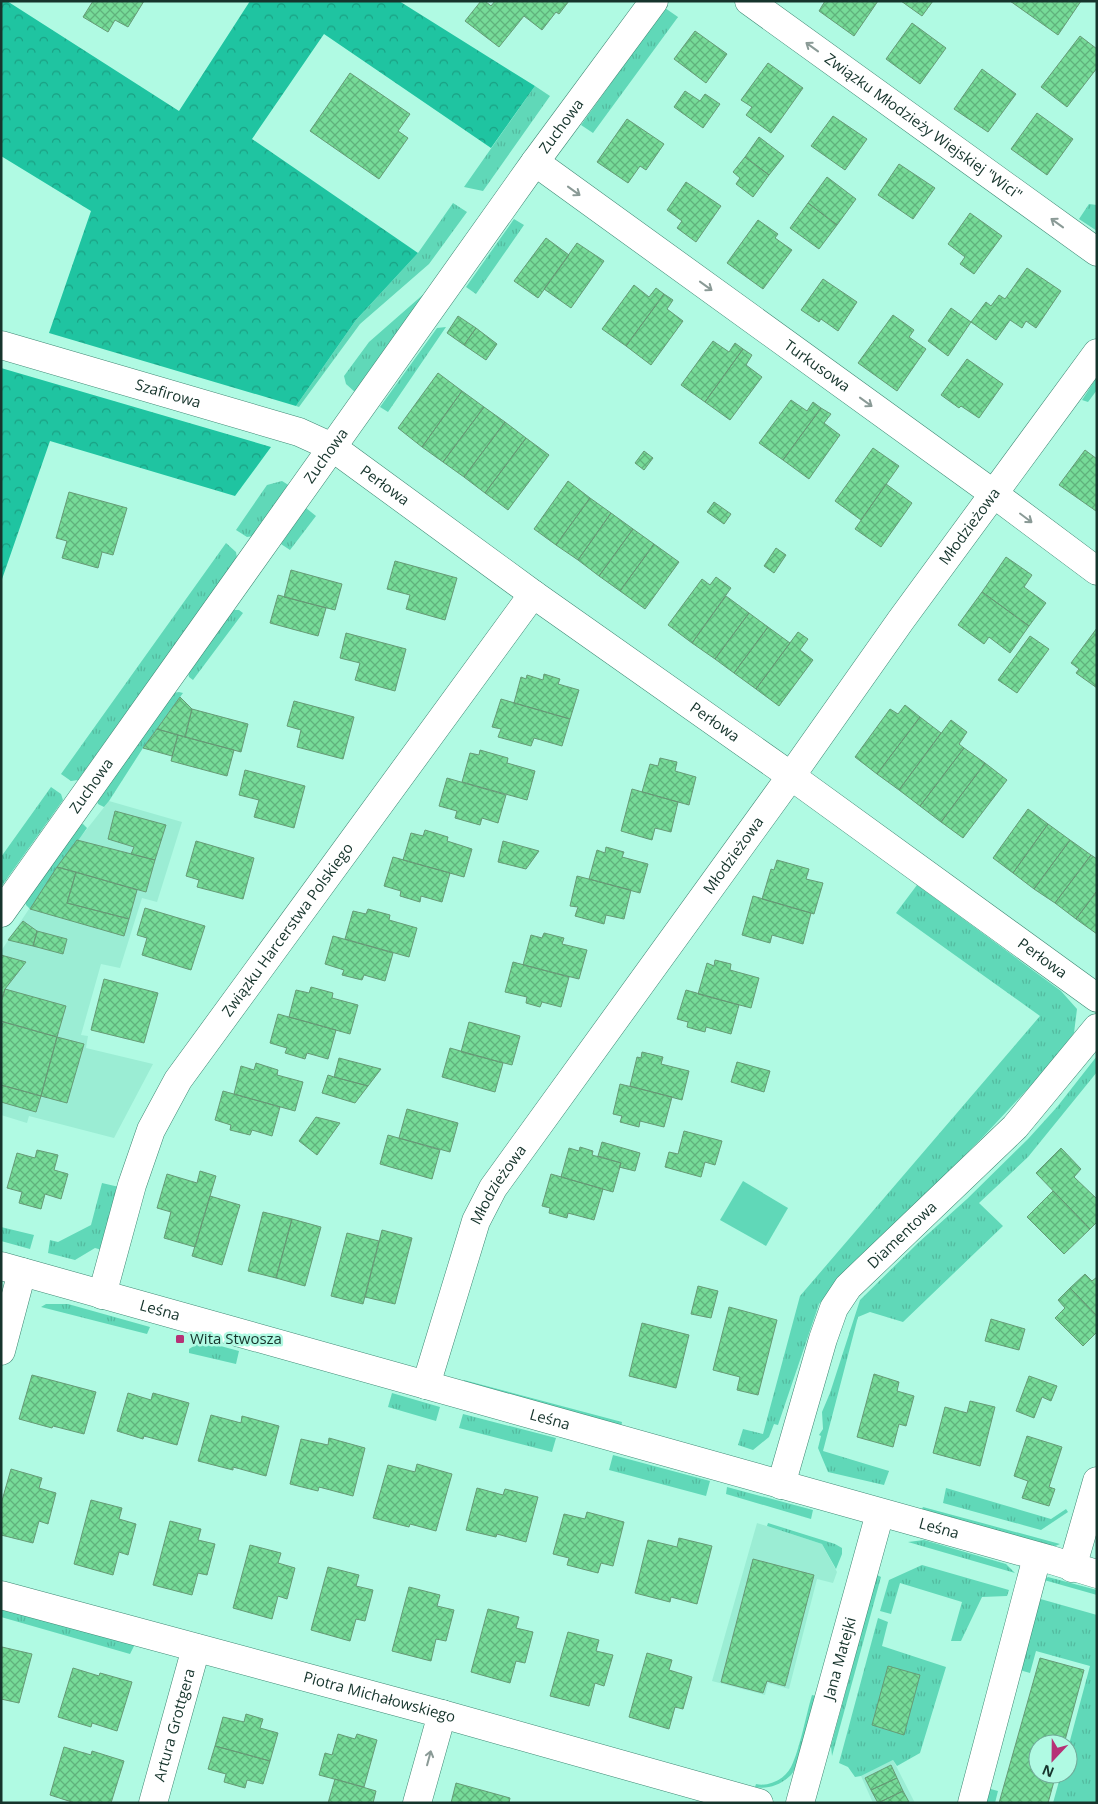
<svg xmlns="http://www.w3.org/2000/svg" width="1098" height="1804" font-family="'Open Sans',sans-serif">
<style>
.built{fill:#9bedd4}
.grass{fill:url(#grass-tufts)}
.forest{fill:url(#forest-crowns)}
.garden{fill:#60d8b8}
.building{fill:url(#building-cross-hatch);stroke:#669b76}
.lines{fill:none;stroke-linecap:round;stroke-linejoin:round}
.minor-casing{stroke:#3e8773;stroke-width:29}
.minor{stroke:#fff;stroke-width:28}
.oneway{stroke:#8a9a96}
.poi-dot{fill:#b63176;stroke:#b0fae3;stroke-width:2}
.labels{text-anchor:middle;stroke-width:5;stroke-linejoin:round;paint-order:stroke}
.street-label{font-size:15px;fill:#16342c;stroke:#b0fae3}
.poi-label{font-size:15px;fill:#16342c;stroke:#b0fae3;text-anchor:start}
</style>
<defs>
<pattern id="grass-tufts" width="24" height="20" patternUnits="userSpaceOnUse" patternTransform="scale(1.25)"><rect width="24" height="20" fill="#60d8b8"/><path d="M3 7l-1-3M5 7V3M7 7l1-3M15 17l-1-3M17 17v-4M19 17l1-3" fill="none" stroke="#53ba9e"/></pattern>
<pattern id="forest-crowns" width="20" height="18" patternUnits="userSpaceOnUse" patternTransform="scale(1.25)"><rect width="20" height="18" fill="#1fc4a1"/><path d="M2 6a3 3 0 1 1 6 0M12 15a3 3 0 1 1 6 0" fill="none" stroke="#1aa083"/></pattern>
<pattern id="building-cross-hatch" width="8" height="8" patternUnits="userSpaceOnUse" patternTransform="scale(1.25)"><rect width="8" height="8" fill="#76db98"/><path d="M0 0l8 8M0 8l8-8" fill="none" stroke="#60b27c"/></pattern>
</defs>
<rect width="100%" height="100%" fill="#b0fae3"/>
<path class="built" d="M109,801L182,822L157,902L142,898L120,968L101,964L81,1035L88,1036L86,1048L153,1064L114,1138L29,1116L27,1123L1,1115V951L57,867Z
M757,1523L822,1544L837,1572L833,1583L817,1579L789,1689L768,1683L765,1695L712,1681Z
M893,1760L915,1803H873L861,1776Z"/>
<path class="grass" d="M665,8L678,17L593,133L581,125Z
M535,86L550,96L483,191L464,187Z
M453,203L467,212L429,264L360,324L299,407L296,406L356,320L418,253Z
M1089,204L1097,205V231L1079,219Z
M514,219L524,225L476,294L466,287Z
M434,285L356,393L346,384L344,376L369,342Z
M446,327L388,412L380,407L437,328Z
M1097,377V390L1088,402L1082,400Z
M282,481L290,486L253,536L247,537L236,530L267,485Z
M306,508L316,516L290,550L281,544Z
M226,543L236,552L237,558L78,780L71,781L61,774Z
M233,610H239L243,613L193,680L189,677L188,671Z
M179,692L183,693L143,748L109,801L104,807L98,804L97,800L173,693Z
M51,787L61,794L63,800L1,887V857Z
M83,824L87,828L30,909L26,905V897L76,826Z
M917,885L1061,991L1077,1009L1074,1033L1050,1065L982,1138L899,1220L819,1304L778,1425L774,1424L769,1437L753,1450L738,1445L743,1429L763,1434L800,1296L1040,1016L896,913Z
M1097,1056V1072L1028,1157L979,1203L1003,1226L903,1322L870,1312L858,1317L823,1451L889,1471L884,1485L828,1472L818,1448L821,1436L819,1435L823,1429L822,1412L830,1393L860,1300L919,1242L967,1199L1028,1139L1057,1107Z
M102,1183L119,1187L102,1250L95,1248L75,1260L48,1253L50,1240L58,1242L91,1225Z
M1,1227L34,1235L30,1249L1,1241Z
M46,1304H68L150,1327L147,1334L41,1307Z
M202,1341L239,1351L236,1364L189,1353V1349Z
M464,1380L622,1422L621,1427L464,1384Z
M392,1393L440,1407L436,1421L388,1407Z
M463,1414L556,1438L552,1452L459,1428Z
M613,1455L710,1481L706,1496L609,1470Z
M727,1487L813,1510L811,1519L726,1494Z
M946,1488L1051,1519L1066,1509L1068,1512L1041,1530L943,1503Z
M923,1507L1060,1544L1053,1547L921,1511Z
M768,1523L835,1544L842,1548V1554L836,1569L822,1544L767,1526Z
M924,1540L1006,1564L1015,1573L908,1542Z
M922,1565L1009,1590L1007,1596L982,1597L961,1641H951L962,1602L900,1583L891,1614L880,1611L889,1580Z
M877,1575L881,1577L832,1756L831,1746Z
M1048,1577L1097,1590V1595L1044,1580Z
M1037,1598L1097,1615V1803H1053L1061,1774H1068V1748L1090,1666L1036,1651L1030,1673L1016,1669Z
M1,1607L135,1644L130,1654L1,1617Z
M878,1618L888,1622L882,1646L946,1667L920,1753L897,1766L893,1760L861,1776L855,1777L848,1767L839,1763Z
M812,1695L816,1696C812,1712 800,1765 791,1775C782,1784 768,1790 755,1787L756,1784C769,1787 785,1779 791,1767C800,1749 806,1715 812,1695Z
M983,1787L998,1791L995,1803H980Z"/>
<path class="forest" d="M1,1H7L179,111L250,1H399L535,86L491,148L324,34L252,139L418,253L356,320L296,406L49,333L91,211L1,156Z
M1,368L271,447L235,496L50,441L1,582Z"/>
<path class="garden" d="M743,1181L788,1208L766,1246L720,1220Z"/>
<path class="building" d="M93,1H144L128,27L115,20L108,32L83,17Z
M481,1H485L491,6L495,1H569L559,14L556,12L542,30L524,16L499,47L465,21Z
M825,1H878L854,36L819,11Z
M901,1H933L922,16Z
M1010,1H1081L1058,35Z
M912,23L946,48L920,84L886,59Z
M695,31L727,54L706,83L674,59Z
M1080,36L1097,49V68L1067,107L1041,87Z
M768,63L803,88L771,133L746,115L752,107L741,100Z
M982,69L1016,94L988,132L954,109Z
M350,73L410,114L398,131L408,138L379,179L310,131Z
M685,91L700,101L705,94L720,104L703,128L674,107Z
M1037,113L1073,139L1047,175L1011,149Z
M833,116L867,139L845,170L811,146Z
M627,119L664,144L646,170L640,166L628,183L597,162Z
M759,137L784,156L769,175L745,157Z
M745,157L769,175L753,197L736,184L740,178L733,172Z
M899,164L935,188L913,219L878,195Z
M827,177L856,199L837,225L808,203Z
M686,182L721,206L696,242L677,228L682,221L667,210Z
M808,203L837,225L819,249L790,228Z
M970,213L1002,236L974,274L960,264L965,257L948,244Z
M758,220L778,234L775,238L792,250L763,289L727,263Z
M546,238L569,255L538,298L514,281Z
M577,243L604,261L571,308L544,289Z
M1027,268L1061,291L1036,328L1026,321L1022,328L1010,320L996,340L971,322L986,302L991,306L999,295L1005,299Z
M823,279L857,302L838,331L821,319L819,322L801,310Z
M634,285L649,297L656,288L664,294L626,346L602,329Z
M664,294L673,300L667,309L683,321L651,365L626,346Z
M951,308L971,322L948,356L928,341Z
M893,315L914,330L909,337L926,349L897,391L858,363Z
M458,316L476,328L464,345L447,333Z
M476,328L497,344L486,360L464,345Z
M713,341L729,352L735,343L743,349L705,402L681,385Z
M743,349L752,355L746,365L762,377L730,420L705,402Z
M967,359L1003,384L979,418L961,406L959,408L941,395Z
M438,373L462,391L422,447L398,428Z
M462,391L484,407L443,462L422,447Z
M791,400L807,411L813,402L821,408L783,460L759,443Z
M484,407L505,422L464,477L443,462Z
M821,408L831,414L824,423L840,435L809,479L783,460Z
M505,422L526,438L485,493L464,477Z
M526,438L549,455L508,510L485,493Z
M873,448L899,466L861,520L835,501Z
M1085,450L1097,459L1096,511L1059,485Z
M644,451L653,458L644,470L635,463Z
M568,481L590,498L556,545L534,529Z
M886,484L912,503L881,547L855,529Z
M69,492L127,508L113,555L102,552L98,568L62,558L67,541L56,538Z
M590,498L611,513L578,560L556,545Z
M714,502L731,514L724,524L707,512Z
M611,513L633,529L599,576L578,560Z
M633,529L654,544L620,591L599,576Z
M654,544L679,562L645,609L620,591Z
M776,548L786,555L774,573L764,566Z
M1006,557L1032,575L1024,587L1046,603L1029,626L982,592Z
M395,561L457,578L445,620L406,609L410,595L387,589Z
M291,570L342,584L335,610L284,597Z
M716,577L731,588L692,643L668,625L702,579L710,585Z
M982,592L1029,626L1010,653L989,637L984,644L958,625Z
M278,595L326,608L318,636L270,623Z
M726,596L749,613L715,659L692,643Z
M749,613L768,627L734,673L715,659Z
M768,627L790,643L756,689L734,673Z
M1097,628V688L1076,673L1079,669L1071,663Z
M798,632L808,639L800,650L813,660L779,706L756,689Z
M346,633L406,649L395,691L355,680L360,663L340,658Z
M1030,636L1049,649L1017,693L998,680Z
M544,674L560,679L558,684L579,690L570,719L514,703L521,677L526,679L527,675L543,680Z
M180,697L192,709L185,737L157,729Z
M501,699L570,719L562,746L534,738L531,746L498,737L501,729L492,727Z
M294,701L354,717L343,759L297,747L301,730L287,726Z
M905,705L920,717L877,774L855,757L890,709L898,714Z
M192,709L248,724L241,752L185,737Z
M920,717L941,733L899,790L877,774Z
M951,720L967,732L959,744L964,748L920,806L899,790Z
M157,729L178,735L172,756L143,748Z
M178,735L234,750L227,776L171,761Z
M964,748L985,763L941,822L920,806Z
M480,750L508,758L507,763L535,771L527,800L462,782L470,753L479,755Z
M660,758L677,762L675,771L696,777L689,805L642,792L650,764L658,766Z
M985,763L1007,780L963,838L941,822Z
M245,770L305,786L294,828L254,817L259,800L239,795Z
M447,778L506,795L498,823L482,818L480,825L455,818L457,811L439,806Z
M632,789L678,802L671,832L655,828L652,840L621,831Z
M1028,809L1048,824L1013,873L993,858Z
M115,811L166,825L155,860L131,854L134,847L108,839Z
M1048,824L1070,840L1034,889L1013,873Z
M425,830L448,837L447,841L472,849L464,877L403,860L411,833L423,836Z
M77,840L155,860L146,892L57,867Z
M1070,840L1091,855L1055,903L1034,889Z
M196,841L254,858L243,899L197,887L199,880L186,876Z
M503,841L539,851L526,869L498,862Z
M606,847L624,852L622,857L648,864L640,893L589,879L597,850L605,853Z
M1091,855L1097,859V891L1076,919L1055,903Z
M393,857L450,873L442,902L421,896L420,902L400,896L401,891L384,886Z
M777,860L809,869L806,879L823,883L814,914L762,899L771,869L774,870Z
M57,867L76,872L67,903L129,919L124,936L30,909Z
M76,872L137,890L129,919L67,903Z
M577,876L631,890L624,919L606,915L604,924L575,916L578,907L570,906Z
M1097,891V934L1076,919Z
M753,896L811,913L803,944L772,935L770,943L742,935Z
M145,908L205,926L191,970L142,955L147,938L137,935Z
M368,909L390,915L389,920L417,928L409,957L345,939L353,911L366,914Z
M23,921L37,931L33,946L8,940Z
M37,931L67,939L63,954L33,946Z
M544,933L564,938L562,944L587,950L579,979L523,965L531,935L542,938Z
M333,936L393,953L385,981L364,975L362,980L342,975L344,970L325,964Z
M1,955L26,962L5,989L1,1002Z
M715,960L731,964L730,970L759,978L751,1008L698,994L707,963L714,966Z
M513,962L569,977L561,1007L542,1002L540,1007L526,1003L527,997L505,992Z
M104,979L158,993L144,1043L91,1030Z
M311,987L333,993L332,998L358,1005L350,1034L289,1017L296,990L309,993Z
M5,989L66,1006L57,1037L1,1021V1002Z
M686,990L739,1005L731,1034L706,1027L705,1032L687,1027L688,1022L677,1019Z
M278,1014L336,1030L328,1059L307,1053L305,1059L285,1053L287,1048L270,1043Z
M3,1022L57,1037L41,1096L1,1085V1029Z
M469,1022L520,1036L512,1065L461,1052Z
M57,1037L84,1044L67,1103L41,1096Z
M450,1048L503,1063L495,1092L442,1077Z
M642,1052L663,1057L661,1064L689,1071L682,1100L630,1086L637,1057L641,1058Z
M339,1058L381,1069L368,1086L334,1077Z
M737,1062L770,1071L764,1092L731,1082Z
M256,1063L278,1070L277,1075L303,1082L295,1111L234,1094L241,1066L254,1070Z
M328,1075L334,1077L368,1086L355,1103L322,1093Z
M620,1084L672,1097L664,1127L640,1121L639,1127L620,1122L622,1116L613,1114Z
M1,1085L41,1096L36,1112L1,1102Z
M223,1091L280,1107L272,1136L252,1130L250,1135L230,1130L231,1125L215,1120Z
M407,1109L458,1123L450,1152L399,1138Z
M316,1117L340,1123L317,1155L299,1141Z
M684,1131L722,1141L715,1165L705,1162L701,1177L665,1167L669,1152L678,1154Z
M388,1135L440,1150L432,1179L380,1164Z
M602,1142L640,1153L635,1171L619,1167L621,1163L598,1156Z
M580,1147L593,1151L592,1155L621,1163L613,1192L561,1177L569,1148L579,1151Z
M1061,1148L1081,1169L1074,1177L1097,1199V1222L1090,1229L1036,1173Z
M37,1150L58,1155L54,1170L68,1174L61,1199L45,1194L41,1209L19,1203L22,1192L7,1188L17,1153L35,1158Z
M200,1171L216,1176L195,1247L164,1238L171,1212L157,1208L167,1174L197,1183Z
M551,1174L603,1189L594,1220L568,1213L567,1218L549,1213L550,1208L542,1206Z
M1053,1191L1090,1229L1064,1254L1027,1217Z
M210,1196L240,1205L222,1265L192,1256Z
M263,1212L292,1219L276,1278L248,1271Z
M292,1219L321,1227L305,1286L276,1278Z
M382,1230L412,1238L395,1304L365,1297Z
M347,1233L379,1241L363,1304L331,1296Z
M1085,1274L1092,1281L1097,1277V1316L1070,1288Z
M698,1286L718,1291L711,1318L691,1314Z
M1070,1288L1097,1316V1332L1083,1346L1055,1318L1065,1308L1058,1300Z
M729,1307L777,1320L758,1395L737,1390L740,1377L713,1370Z
M991,1319L1025,1329L1019,1350L985,1341Z
M642,1323L689,1335L676,1388L629,1376Z
M874,1374L899,1382L897,1391L914,1396L906,1426L899,1424L893,1447L857,1437Z
M32,1375L96,1392L84,1434L53,1426L52,1428L19,1419Z
M1029,1376L1057,1386L1051,1401L1042,1397L1034,1418L1016,1411Z
M128,1393L151,1400L153,1393L189,1403L177,1445L144,1436L143,1439L117,1431Z
M970,1401L995,1407L980,1466L933,1453L945,1407L967,1413Z
M211,1415L241,1423L242,1416L279,1426L266,1476L233,1467V1470L198,1461Z
M1027,1436L1062,1447L1049,1487L1055,1489L1049,1506L1022,1498L1028,1481L1014,1476Z
M329,1438L365,1448L353,1496L319,1487L318,1491L290,1484L301,1439L328,1445Z
M417,1464L452,1474L436,1531L410,1524L409,1527L373,1518L388,1465L415,1472Z
M11,1469L42,1478L39,1488L56,1493L48,1524L39,1521L33,1543L1,1535V1504Z
M477,1488L503,1495L505,1489L538,1497L526,1542L497,1534L496,1537L466,1530Z
M91,1500L122,1508L119,1519L136,1524L128,1555L119,1552L113,1575L74,1564Z
M587,1512L624,1522L613,1566L601,1563L598,1573L567,1565L569,1558L553,1554L564,1514L585,1519Z
M170,1521L201,1529L198,1540L215,1544L207,1575L198,1573L192,1595L153,1585Z
M679,1538L712,1546L697,1604L671,1597L670,1602L635,1593L648,1540L677,1547Z
M250,1545L281,1553L278,1563L295,1568L287,1599L278,1596L272,1619L233,1608Z
M753,1559L814,1575L785,1686L767,1681L763,1693L721,1682Z
M328,1567L359,1575L356,1586L373,1590L365,1621L356,1619L350,1641L311,1630Z
M409,1587L440,1595L437,1606L454,1610L446,1641L436,1639L431,1661L392,1651Z
M488,1609L519,1617L516,1628L533,1632L525,1663L516,1661L510,1683L471,1672Z
M568,1632L599,1640L596,1651L613,1655L604,1686L595,1683L589,1706L550,1696Z
M2,1647L32,1654L19,1703L1,1699Z
M647,1653L672,1660L669,1670L692,1677L683,1709L675,1707L669,1729L629,1717Z
M1040,1658L1084,1670L1064,1744H1038V1774H1056L1048,1803H999Z
M888,1666L920,1675L904,1735L872,1725Z
M73,1668L99,1676L100,1673L132,1682L117,1731L92,1723L91,1727L58,1717Z
M246,1714L263,1719L260,1728L278,1733L270,1761L215,1746L223,1717L244,1722Z
M338,1734L355,1739L357,1734L377,1740L364,1787L319,1775L325,1753L332,1755Z
M215,1746L270,1761L263,1784L247,1780L245,1788L224,1782L226,1774L208,1769Z
M64,1747L91,1755L92,1751L124,1761L111,1803H75L50,1795Z
M891,1765L897,1778L871,1790L865,1778Z
M897,1778L903,1791L878,1803L871,1790Z
M335,1779L376,1791L373,1803H328Z
M456,1783L510,1798L509,1803H451Z
M903,1791L909,1802L878,1803Z"/>
<g class="lines">
<g class="minor-casing">
<g id="minor">
<path id="s1" d="M749,1L1097,252"/>
<path id="s2" d="M535,162L994,494L1097,571"/>
<path id="s3" d="M1,345L299,432L332,447L533,594L791,776L1097,998"/>
<path id="s4" d="M1,913L535,162L654,1"/>
<path id="s5" d="M1,1266L1048,1559L1097,1574"/>
<path id="s6" d="M102,1295L132,1185L151,1130L178,1080L533,594"/>
<path d="M1,1351L22,1272"/>
<path id="s7" d="M426,1385L476,1221L493,1188L791,776L901,620L1097,353"/>
<path id="s8" d="M781,1485L823,1339L834,1308L848,1287L1015,1127L1097,1028"/>
<path d="M1072,1568L1097,1481"/>
<path id="s9" d="M1,1595L442,1714L759,1803"/>
<path id="s10" d="M153,1803L196,1648"/>
<path d="M417,1803L442,1714"/>
<path id="s11" d="M800,1803L880,1513"/>
<path d="M972,1803L1037,1557"/>
</g>
</g>
<use href="#minor" class="minor"/>
</g>
<defs><path id="oneway-shaft" d="M-6 0H5M1.5-3L5.5 0L1.5 3" fill="none" stroke-width="1.6" stroke-linecap="round" stroke-linejoin="round" transform="scale(1.25)"/></defs>
<g class="oneway">
<use href="#oneway-shaft" transform="translate(812 47) rotate(-144)"/>
<use href="#oneway-shaft" transform="translate(574 191) rotate(36)"/>
<use href="#oneway-shaft" transform="translate(1057 223) rotate(-144)"/>
<use href="#oneway-shaft" transform="translate(706 286) rotate(36)"/>
<use href="#oneway-shaft" transform="translate(866 402) rotate(36)"/>
<use href="#oneway-shaft" transform="translate(1026 518) rotate(37)"/>
<use href="#oneway-shaft" transform="translate(429 1758) rotate(-75)"/>
</g>
<rect class="poi-dot" x="175" y="1334" width="10" height="10" rx="2.5"/>
<g class="labels">
<g class="street-label">
<text dy="5" stroke="none"><textPath href="#s4" startOffset="966">Zuchowa</textPath></text>
<text dy="5" stroke="none"><textPath href="#s1" startOffset="215">Związku Młodzieży Wiejskiej "Wici"</textPath></text>
<text dy="5" stroke="none"><textPath href="#s2" startOffset="348">Turkusowa</textPath></text>
<text dy="5" stroke="none"><textPath href="#s3" startOffset="174">Szafirowa</textPath></text>
<text dy="5" stroke="none"><textPath href="#s4" startOffset="561">Zuchowa</textPath></text>
<text dy="5" stroke="none"><textPath href="#s3" startOffset="412">Perłowa</textPath></text>
<text dy="5" stroke="none"><textPath href="#s7" startOffset="1024">Młodzieżowa</textPath></text>
<text dy="5" stroke="none"><textPath href="#s3" startOffset="818">Perłowa</textPath></text>
<text dy="5" stroke="none"><textPath href="#s4" startOffset="156">Zuchowa</textPath></text>
<text dy="5" stroke="none"><textPath href="#s7" startOffset="619">Młodzieżowa</textPath></text>
<text dy="5" stroke="none"><textPath href="#s6" startOffset="415">Związku Harcerstwa Polskiego</textPath></text>
<text dy="5" stroke="none"><textPath href="#s3" startOffset="1222">Perłowa</textPath></text>
<text dy="5" stroke="none"><textPath href="#s7" startOffset="214">Młodzieżowa</textPath></text>
<text dy="5" stroke="none"><textPath href="#s8" startOffset="285">Diamentowa</textPath></text>
<text dy="5" stroke="none"><textPath href="#s5" startOffset="165">Leśna</textPath></text>
<text dy="5" stroke="none"><textPath href="#s5" startOffset="570">Leśna</textPath></text>
<text dy="5" stroke="none"><textPath href="#s5" startOffset="974">Leśna</textPath></text>
<text dy="5" stroke="none"><textPath href="#s11" startOffset="150">Jana Matejki</textPath></text>
<text dy="5" stroke="none"><textPath href="#s9" startOffset="392">Piotra Michałowskiego</textPath></text>
<text dy="5" stroke="none"><textPath href="#s10" startOffset="81">Artura Grottgera</textPath></text>
</g>
<g class="poi-label">
<text x="190" y="1344">Wita Stwosza</text>
</g>
</g>
<rect width="1098" height="1804" fill="none" stroke="#16342c" stroke-width="5"/>
<g transform="translate(1053 1759) rotate(202)"><circle r="24" fill="#b0fae3" stroke="#72ab9a"/>
<path d="M0-4L9 19L0 12L-9 19Z" fill="#b63176"/>
<text y="-8" font-size="14" font-weight="bold" text-anchor="middle" fill="#16342c">N</text>
</g>
</svg>
